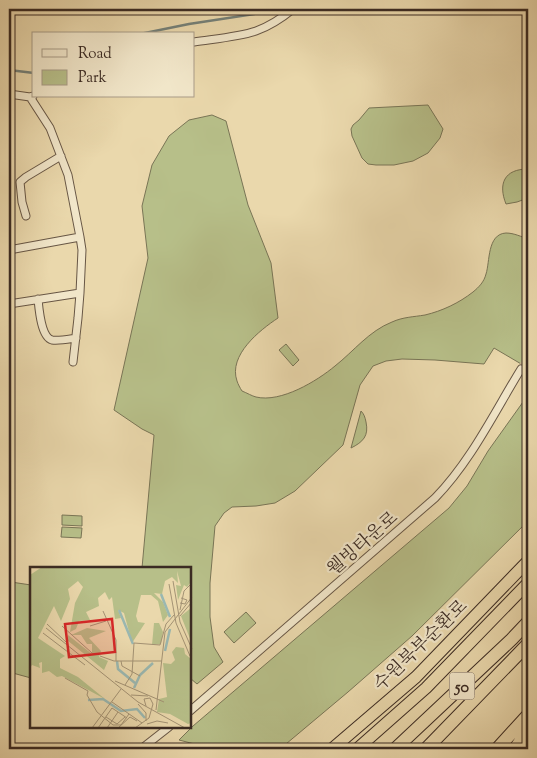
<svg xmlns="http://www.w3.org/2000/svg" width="537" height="758" font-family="'Sorts Mill Goudy','Noto Serif KR',serif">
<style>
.green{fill:#b7bf89;stroke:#797556}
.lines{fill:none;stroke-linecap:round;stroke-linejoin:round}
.stream{stroke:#748078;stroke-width:2.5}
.minor-tunnel{stroke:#c7b591;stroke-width:7;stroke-dasharray:7 3.5;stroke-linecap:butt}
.minor-casing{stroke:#675645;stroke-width:9}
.trunk-casing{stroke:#3b2b23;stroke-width:13}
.motorway-casing{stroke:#3b2b23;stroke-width:14}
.minor{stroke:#f1e6c9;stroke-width:7}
.trunk{stroke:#ead8ac;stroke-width:11}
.motorway{stroke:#ead8ac;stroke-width:12}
.labels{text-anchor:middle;stroke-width:4.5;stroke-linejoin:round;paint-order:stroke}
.shield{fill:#f1e6c9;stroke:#726355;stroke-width:1}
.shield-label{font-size:16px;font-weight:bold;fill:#3b2b23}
.street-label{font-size:18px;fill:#3b2b23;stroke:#f1e6c9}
.inset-river{fill:none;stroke:#9ab8b1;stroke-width:2.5}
.inset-road{fill:none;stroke:#a49375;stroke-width:1}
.view{fill:#d62828;fill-opacity:0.15;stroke:#d62828;stroke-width:2.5}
.inset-edge{fill:none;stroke:#3b2b23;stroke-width:2.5}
</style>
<rect width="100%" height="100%" fill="#ead8ac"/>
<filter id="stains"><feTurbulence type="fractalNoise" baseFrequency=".004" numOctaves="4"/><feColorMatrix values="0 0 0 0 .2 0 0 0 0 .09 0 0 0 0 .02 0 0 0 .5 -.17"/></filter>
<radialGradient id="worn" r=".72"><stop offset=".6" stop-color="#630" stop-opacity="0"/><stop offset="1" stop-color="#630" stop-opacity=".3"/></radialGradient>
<path class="green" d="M428,105L443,129L440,138L428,153L413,161L394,165H376L368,164L362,158L352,136L351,129L353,125L359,120L369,108Z
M212,115L226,121L248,205L271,263L278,318C260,330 228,355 237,381C238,384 240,388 242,391C247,393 252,396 256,397C281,403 317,381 335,366C354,351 369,331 392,322C403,317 413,317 425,315C442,311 459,303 473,292C479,287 484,282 486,274C490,262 487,234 506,233C514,233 522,237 528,239V368L494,348L484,364L435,360L402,359L386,361L373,366L360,385L343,445L295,491L275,503L256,506L232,507L224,513L215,526L210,583V617L214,647L223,662L197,684L190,678V568H142L154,435L142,429L114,410L148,258L142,206L152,165L169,136L189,120Z
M528,169V198L517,202L506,204C498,184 504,169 528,169Z
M286,344L299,360L293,366L279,350Z
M528,395V521L412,636L348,692L280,749H214L179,740L193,726L449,508L467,486L488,451Z
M361,411C364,414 365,417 366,422C369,436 363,442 351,448Z
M62,515L82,516V526L62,525Z
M62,527L82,528L81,538L61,537Z
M9,579L11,582L31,585V678L9,672Z
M246,612L256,623L234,643L224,632Z"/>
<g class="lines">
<path class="stream" d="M140,34L189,24L267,12L272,9
M9,70L34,73"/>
<path class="minor-tunnel" d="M521,369L528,356"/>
<g class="minor-casing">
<path id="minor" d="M194,42C213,39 238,37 256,31C270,26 282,18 293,9
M9,94L30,97L33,96
M30,97L50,128L68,175L80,237L82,250L80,293L78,318L73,362
M9,146V151
M26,216L22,202L20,182L26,177L61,156
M9,250L80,237
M38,299C39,309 41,337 52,340C59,341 69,339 76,338
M9,304L80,293
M190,711L435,498C471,461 494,413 521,369
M141,749L169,727"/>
</g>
<g class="trunk-casing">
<path id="trunk" d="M332,749L416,677L528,561
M357,749L426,688L528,583"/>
</g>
<g class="motorway-casing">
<path id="motorway" d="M395,749L512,639L528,622
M426,749L528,644
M497,749L528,715
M515,749L528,730"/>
</g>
<use href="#minor" class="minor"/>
<use href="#trunk" class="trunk"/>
<use href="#motorway" class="motorway"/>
</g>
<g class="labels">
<rect class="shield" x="449.5" y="672.5" width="25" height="27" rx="4"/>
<g class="shield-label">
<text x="462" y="692">50</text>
</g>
<g class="street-label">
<text transform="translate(362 543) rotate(-41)" y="6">웰빙타운로</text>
<text transform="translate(420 645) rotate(-44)" y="6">수원북부순환로</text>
</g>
</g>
<g transform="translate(30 567)">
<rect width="161" height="161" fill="#ead8ac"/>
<path d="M12,0H161V15L157,20L154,18L148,33L146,18L151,19L147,4L148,16L142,10L135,14L132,27L124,26L133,35L138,48L133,55L128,34L121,28H111L106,49L108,55L115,56L102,76L94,46L88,43L91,51L85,52L82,30L79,33L75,25L68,31L69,39L56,45L60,53L49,54L46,62L40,65L45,36L53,20L48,14L38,22L40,32L31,54L24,39L8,71L35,89L30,92V101L48,110L75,132L32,109L27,110L19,104L12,106V95L9,96L10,101L2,98L0,101V8ZM161,41V74L151,49ZM124,56H129L133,65L131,77L122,78ZM57,61L76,64L59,71L71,84L69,90L78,94L74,103L37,73L38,68L62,87V77H57L51,68H41ZM146,80L154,81L155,87L161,92V156L158,157L140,147L127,145L129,132L137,130L133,96L141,97L145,93L142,85Z" fill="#b7bf89"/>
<path class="inset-river" d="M131,27L140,50M89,43L103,77M135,84L140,62M87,94L88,102L105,116M104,121L110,108L123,96M58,133L73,132L91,144L107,142L115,151"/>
<path class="inset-road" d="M143,14L150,55L162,82M139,17L146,56L160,89M150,36L155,37L157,33L151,31M150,43L154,24L162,16M73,44L86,73V94M150,49L162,35M17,57L36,75M32,59L62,86M60,59L76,54M16,61L108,135L155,161M13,66L55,98M70,89L84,94H132M91,94L92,99L110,109M35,111L58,124L57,128L67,145L83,158H91L99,147M85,114L134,135M95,118L102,107L104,76L130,78L136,57L144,48M101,128L118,129M82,135L112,156M108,137L116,146V154M126,143L135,65L162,30M76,150L87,157L95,150M117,157L127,154L138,156M62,161L91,122M68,161L82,141L97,151M77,161L88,145M88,161L100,150L107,154M105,161L119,151L123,137L120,131L114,132L116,139"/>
<path class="view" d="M82,52L85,85L39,90L35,57Z"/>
<rect width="161" height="161" class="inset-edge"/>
</g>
<rect width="537" height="758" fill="none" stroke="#ead8ac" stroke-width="30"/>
<rect x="10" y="10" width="517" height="738" fill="none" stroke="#3b2b23" stroke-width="2.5"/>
<rect x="15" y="15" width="507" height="728" fill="none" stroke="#3b2b23"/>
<rect x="32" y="32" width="162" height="65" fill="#f1e6c9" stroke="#a89b87"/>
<rect x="42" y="49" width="25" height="8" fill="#f1e6c9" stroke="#a89b87"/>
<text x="78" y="58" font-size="15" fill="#3b2b23">Road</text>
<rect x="42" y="70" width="25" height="15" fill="#b7bf89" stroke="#a89b87"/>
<text x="78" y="82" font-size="15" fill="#3b2b23">Park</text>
<rect width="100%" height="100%" filter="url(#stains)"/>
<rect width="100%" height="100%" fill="url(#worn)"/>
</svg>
